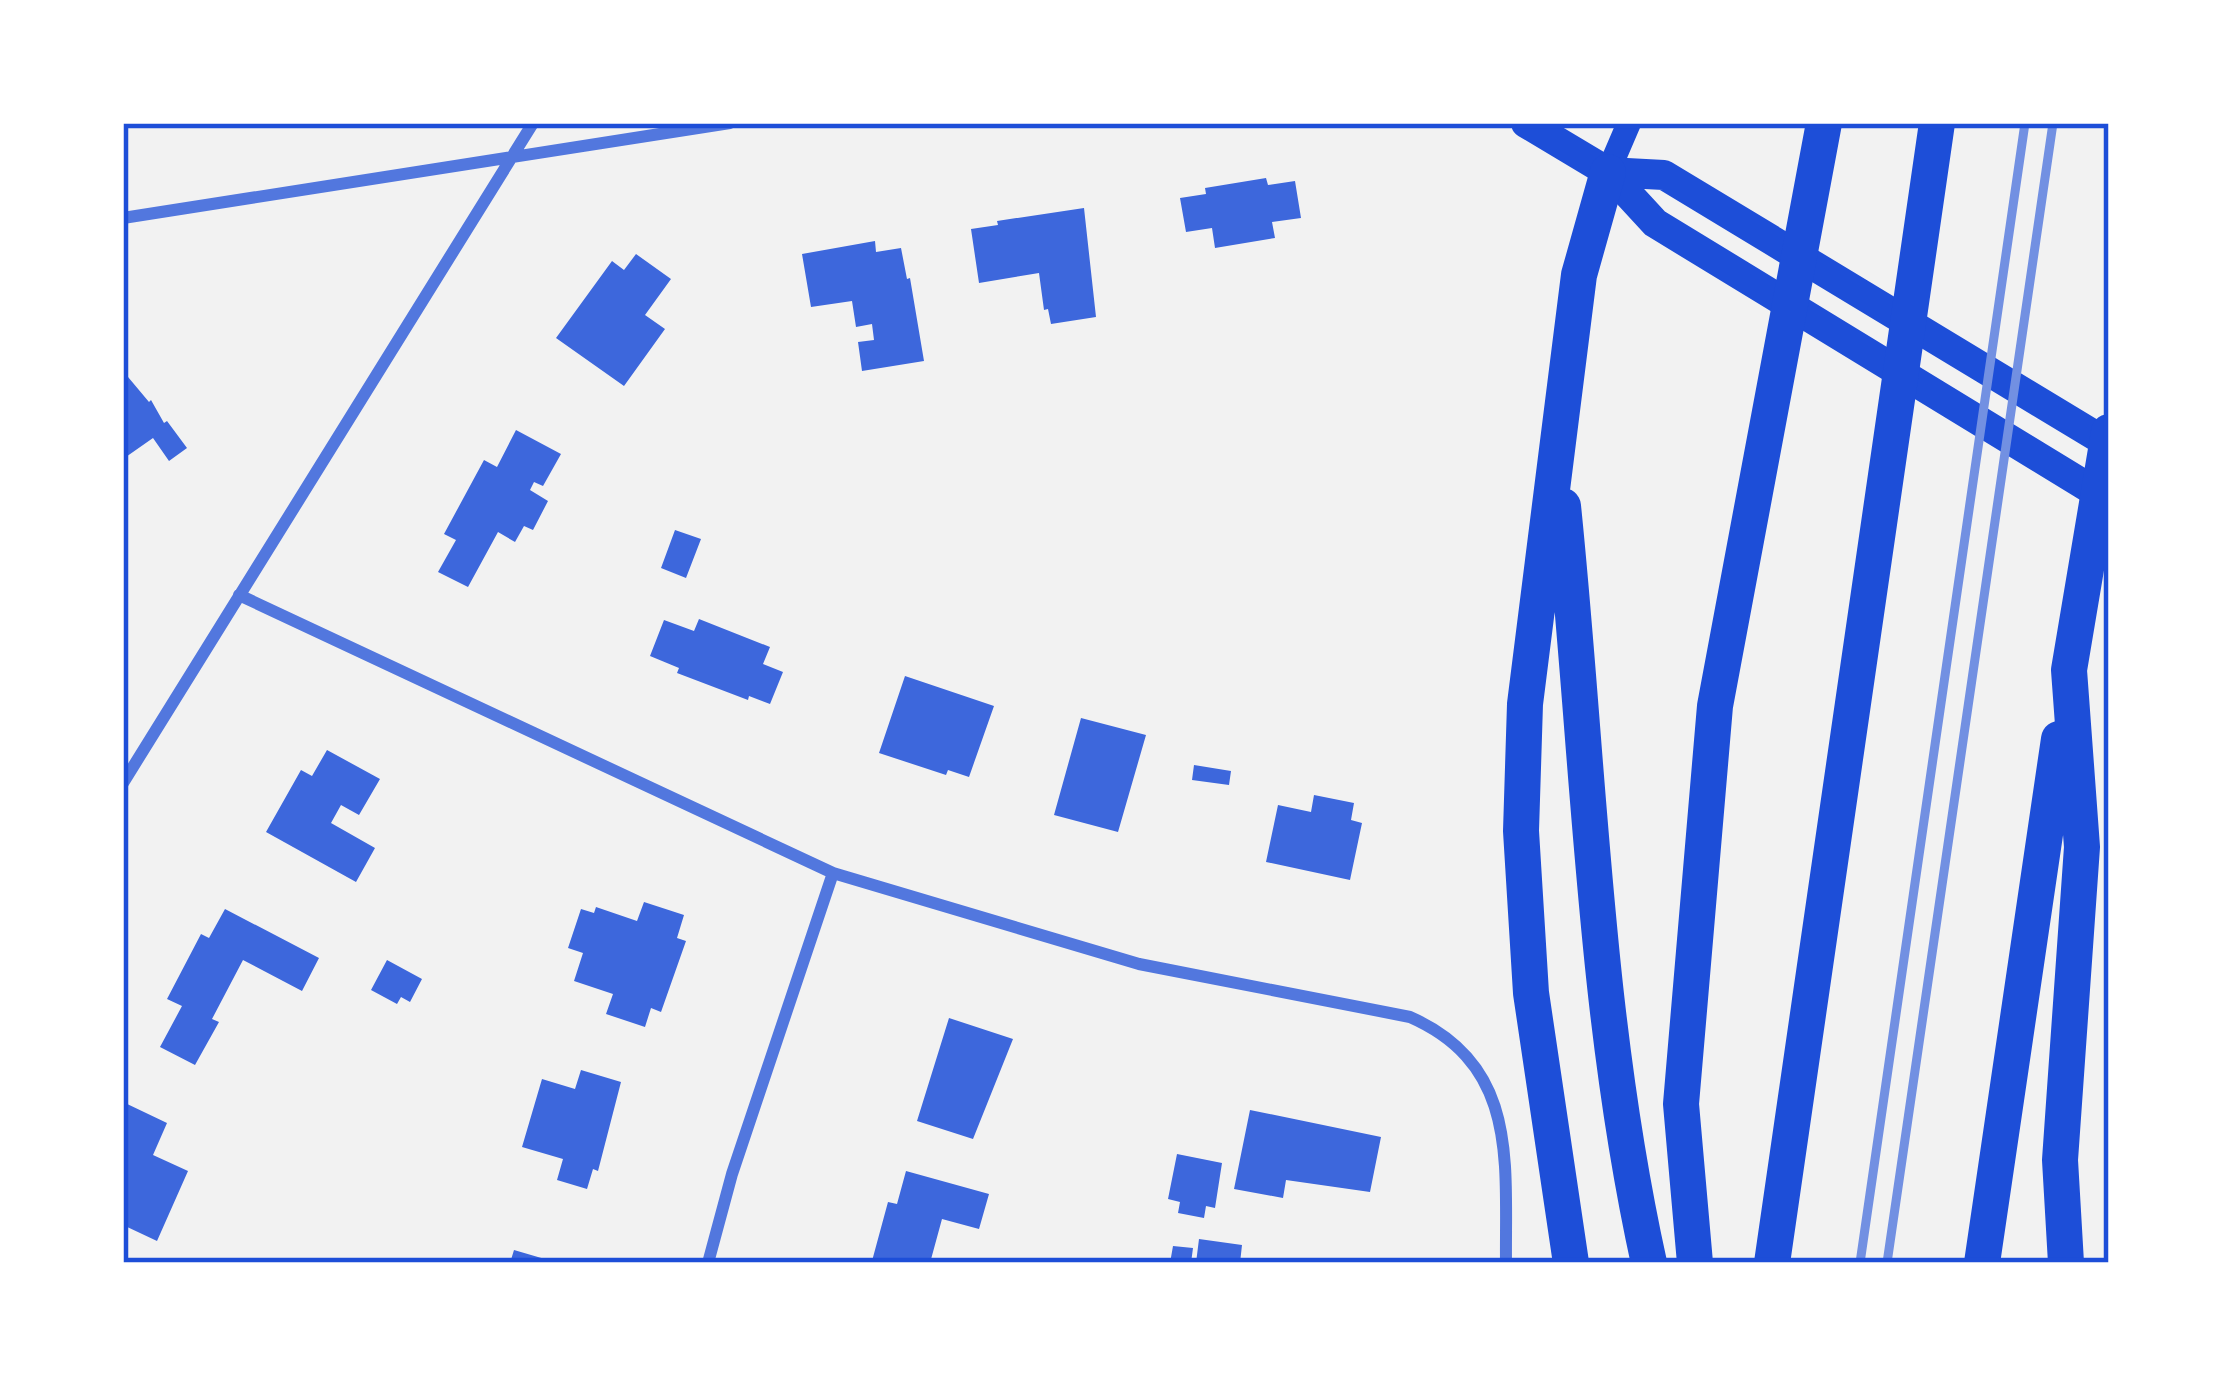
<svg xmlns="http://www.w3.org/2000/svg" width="2232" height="1386" font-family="'Golos Text',sans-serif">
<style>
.building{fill:#3d67dc}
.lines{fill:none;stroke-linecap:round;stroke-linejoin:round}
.minor{stroke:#5277de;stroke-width:12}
.secondary{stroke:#1d4ed8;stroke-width:24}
.primary{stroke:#1d4ed8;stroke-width:30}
.motorway{stroke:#1d4ed8;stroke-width:36}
.rail{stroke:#7290e2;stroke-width:9}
.neatline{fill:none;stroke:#1d4ed8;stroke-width:4.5}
</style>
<rect width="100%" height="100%" fill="#f2f2f2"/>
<path class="building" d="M1266,178L1268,185L1295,181L1301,218L1272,222L1275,238L1215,248L1212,228L1186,232L1180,198L1206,194L1205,188Z
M1084,208L1096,317L1051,324L1048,309L1044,310L1039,273L979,283L971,229L998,225L997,221Z
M875,241L876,252L901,248L907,279L910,278L924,361L862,371L858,342L874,340L872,324L856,327L852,301L811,307L802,254Z
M636,254L671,279L645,315L665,329L624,386L556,338L612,261L624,270Z
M123,371L149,402L151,400L164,423L167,421L187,448L169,461L153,438L123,459Z
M516,430L561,454L543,486L534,482L530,490L548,501L533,530L524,526L515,542L498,532L468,587L438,572L456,540L444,534L484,460L497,467Z
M675,530L701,539L686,578L661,568Z
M699,619L770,647L763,664L783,672L770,704L749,696L748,700L677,673L679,668L650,656L664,620L694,631Z
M905,676L994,706L969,777L948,770L946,775L879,753Z
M1081,718L1146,735L1118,832L1054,815Z
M327,750L380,779L359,815L341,805L331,823L375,848L356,882L266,832L301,770L312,776Z
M1194,765L1231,771L1229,785L1192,780Z
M1314,795L1354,803L1351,820L1362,823L1350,880L1266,862L1278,805L1311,812Z
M644,902L684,915L677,938L686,941L661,1012L651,1008L645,1027L606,1014L613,994L574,981L583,953L568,948L581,909L594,913L596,907L637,921Z
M225,909L319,958L302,991L243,960L212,1019L219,1022L195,1065L160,1047L182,1006L167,999L201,934L209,938Z
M387,960L422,979L410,1002L401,997L397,1004L371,990Z
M949,1018L1013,1039L973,1139L917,1121Z
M581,1070L621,1082L598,1171L593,1169L587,1189L557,1180L563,1159L522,1147L542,1079L575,1089Z
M123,1102L167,1123L153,1155L188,1171L157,1241L123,1225Z
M1250,1110L1381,1137L1370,1192L1286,1180L1283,1198L1234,1189Z
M1177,1154L1222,1163L1215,1208L1206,1206L1204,1218L1178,1213L1180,1202L1168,1199Z
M906,1171L989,1194L979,1229L942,1219L930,1263H879L872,1261L888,1202L897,1204Z
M1199,1239L1242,1245L1240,1263H1196Z
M1173,1246L1193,1248L1191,1263H1170Z
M514,1250L555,1262V1263H510Z"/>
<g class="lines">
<path class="minor" d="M123,218L730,123
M239,595L833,873L1139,964L1410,1017C1519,1065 1505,1162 1506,1263
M123,783L533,123
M708,1263L732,1174L833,873"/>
<path class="secondary" d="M1608,172L1629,123"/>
<path class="primary" d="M1526,123L1608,172L1655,223L2109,500
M1608,172L1664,175L2109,444"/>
<path class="motorway" d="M1563,506C1589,759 1594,1014 1649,1263
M1571,1263L1531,993L1521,831L1525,704L1579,275L1608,172
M1695,1263L1681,1104L1715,706L1824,123
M1772,1263L1937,123
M1982,1263L2059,739
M2066,1263L2060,1160L2082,847L2069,670L2109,432"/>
<path class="rail" d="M1860,1263L2025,123
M1887,1263L2053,123"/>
</g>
<rect width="2232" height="1386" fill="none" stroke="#ffffff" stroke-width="252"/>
<rect x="126" y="126" width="1980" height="1134" class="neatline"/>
</svg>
